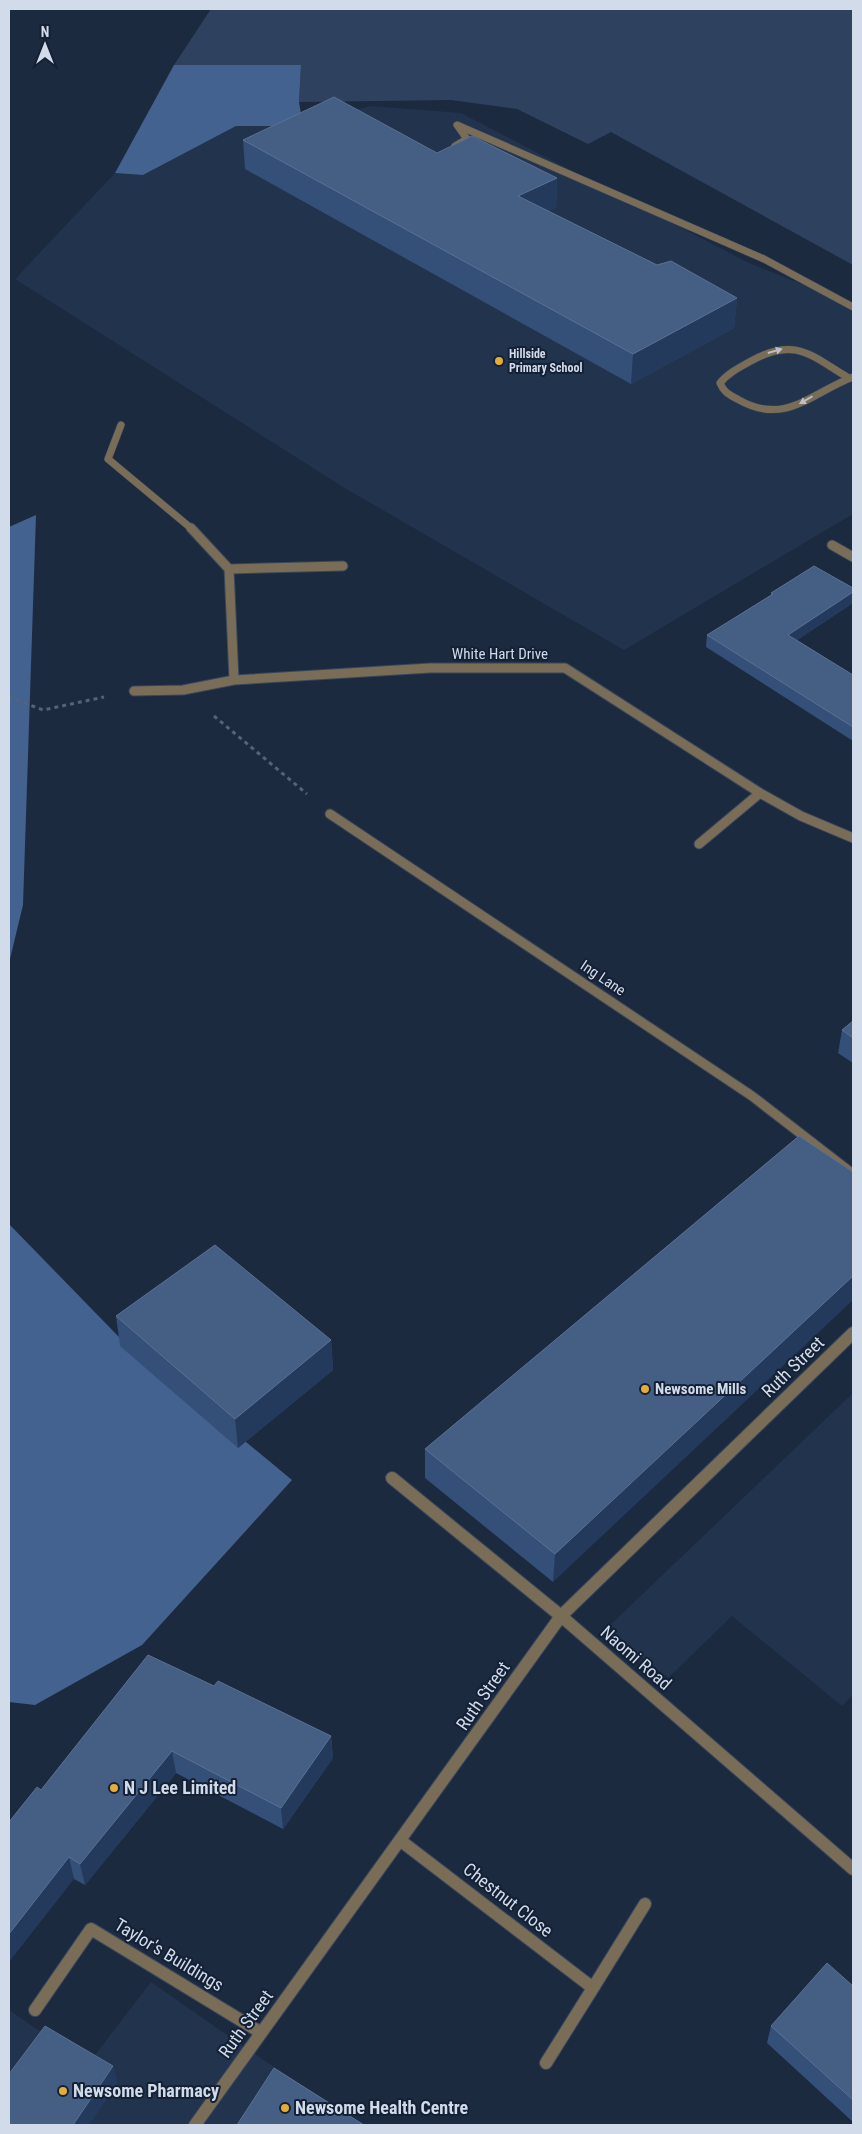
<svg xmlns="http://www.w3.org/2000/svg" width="862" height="2134" font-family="'Roboto Condensed',sans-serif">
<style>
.built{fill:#22334e}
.green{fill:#2e425f}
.forest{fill:#44628f}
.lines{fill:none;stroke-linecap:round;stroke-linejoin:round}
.lane-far2-casing{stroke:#39465b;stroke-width:8}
.lane-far1-casing{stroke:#39465b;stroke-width:11}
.lane-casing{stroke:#39465b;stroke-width:14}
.street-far1-casing{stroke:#39465b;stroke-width:11}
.street-casing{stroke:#39465b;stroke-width:14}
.path{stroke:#566275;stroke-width:3;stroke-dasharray:4 4;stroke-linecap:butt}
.lane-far2{stroke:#7a6d57;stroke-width:7}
.lane-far1{stroke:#7a6d57;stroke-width:9}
.lane{stroke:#7a6d57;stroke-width:12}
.street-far1{stroke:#7a6d57;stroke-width:9}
.street{stroke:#7a6d57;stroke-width:12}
.wall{fill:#344f78}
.shaded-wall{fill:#233a5c}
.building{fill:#455e84;stroke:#5b7194}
.oneway{fill:#bcc0c4}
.poi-dot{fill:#e5ad36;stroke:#132035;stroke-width:2}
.labels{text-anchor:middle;stroke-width:4;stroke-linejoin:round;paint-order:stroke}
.far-poi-label{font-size:12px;font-weight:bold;fill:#d2dbe9;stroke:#132035;text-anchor:start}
.street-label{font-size:15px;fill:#d2dbe9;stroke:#132035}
.poi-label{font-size:15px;font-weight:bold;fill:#d2dbe9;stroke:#132035;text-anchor:start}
.near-street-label{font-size:18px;fill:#d2dbe9;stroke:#132035}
.near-poi-label{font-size:18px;font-weight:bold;fill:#d2dbe9;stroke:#132035;text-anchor:start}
</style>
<rect width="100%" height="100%" fill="#1c2a40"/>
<path class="built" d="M370,106L461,113L749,263L827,294L853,310V514L624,650L343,487L15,279L115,173L143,175L236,126H303Z
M853,1393V1695L842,1706L732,1616L668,1678L607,1628Z
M151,1982L237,2042L361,2125H9V2010L88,2064Z"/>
<path class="green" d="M211,9H853V265L611,132L588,144L517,109L451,100L299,102L301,65H174Z"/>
<path class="forest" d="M174,65H301L299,102L303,126H236L143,175L115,173Z
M36,515L23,905L9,963V527Z
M9,1224L118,1336L292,1480L142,1645L35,1705L9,1702Z"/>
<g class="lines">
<g class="lane-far2-casing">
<path id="lane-far2" d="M455,146L467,139L457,125L764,259L853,307
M849,378C811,356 796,336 751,361C740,367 728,373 720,383C724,393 730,395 739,400C785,426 811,393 853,377
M121,425L108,459L192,529"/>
</g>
<g class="lane-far1-casing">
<path id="lane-far1" d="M191,528L229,569
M832,545L853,557"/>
</g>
<g class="lane-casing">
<path id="lane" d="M392,1478L561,1616
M35,2010L91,1929L260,2032"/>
</g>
<g class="street-far1-casing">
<path id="street-far1" d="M234,680L229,569L343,566
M134,691L183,690L234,680L430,668H565L760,793L801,816L853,838
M330,814L752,1096L853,1174
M699,844L760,793"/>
</g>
<g class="street-casing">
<path id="street" d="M561,1616L853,1869
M401,1841L593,1988L645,1904
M546,2063L593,1988
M195,2125L561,1616L853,1333"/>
</g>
<path class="path" d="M9,697L43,710L104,697
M214,716L307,794"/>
<use href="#lane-far2" class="lane-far2"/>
<use href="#lane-far1" class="lane-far1"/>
<use href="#lane" class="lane"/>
<use href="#street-far1" class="street-far1"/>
<use href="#street" class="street"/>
</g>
<path class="wall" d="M243,140L437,153L557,178L556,207L548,211L657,265L737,298L734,328L631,384L245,169Z
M771,593L853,603L797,640L853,676V741L706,647L707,635L771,596Z
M853,1021V1063L838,1053L842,1030Z
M799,1136L553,1582L425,1478V1449Z
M116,1316L331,1340L333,1370L238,1448L120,1346Z
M214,1686L331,1736L333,1758L283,1829L176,1773L85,1885L74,1879L41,1790Z
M853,1986V2122L767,2043L771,2026Z"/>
<path class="shaded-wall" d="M557,178L556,207L517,225L518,196Z
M737,298L734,328L631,384L633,354Z
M853,592V603L786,647L788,635Z
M853,1276V1300L553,1582L555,1554Z
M331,1340L333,1370L238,1448L235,1419Z
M331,1736L333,1758L283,1829L281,1808Z
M172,1751L176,1773L85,1885L80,1864Z
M69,1857L74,1879L9,1962V1934Z
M113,2066L118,2083L89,2125H73Z"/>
<path class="building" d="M334,97L437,153L472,136L557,178L518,196L657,265L671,261L737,298L633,354L243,140Z
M814,566L853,588V592L788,635L853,675V727L707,635L773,594L771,593Z
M853,1021V1038L842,1030Z
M799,1136L853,1172V1276L555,1554L425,1449Z
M215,1245L331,1340L235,1419L116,1316Z
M148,1655L214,1686L218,1681L331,1736L281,1808L172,1751L80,1864L69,1857L9,1934V1822L37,1787L41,1790Z
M827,1963L853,1986V2100L771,2026Z
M45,2026L113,2066L73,2125H9V2074Z
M274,2068L364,2125H237Z"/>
<defs><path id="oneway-solid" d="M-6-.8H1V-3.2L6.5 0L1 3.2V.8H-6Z" transform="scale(1.25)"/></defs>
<g class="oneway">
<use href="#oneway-solid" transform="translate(775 351) rotate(-16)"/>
<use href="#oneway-solid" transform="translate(806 400) rotate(150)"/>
</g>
<g class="poi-dot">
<circle cx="499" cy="361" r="5"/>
<circle cx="645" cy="1389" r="5"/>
<circle cx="114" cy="1788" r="5"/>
<circle cx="63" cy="2091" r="5"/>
<circle cx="285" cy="2108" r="5"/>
</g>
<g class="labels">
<g class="far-poi-label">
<text x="509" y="358">Hillside<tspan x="509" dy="14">Primary School</tspan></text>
</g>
<g class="street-label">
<text x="500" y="659">White Hart Drive</text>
<text transform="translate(603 978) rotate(34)" y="5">Ing Lane</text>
</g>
<g class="poi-label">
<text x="655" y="1394">Newsome Mills</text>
</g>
<g class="near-street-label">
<text transform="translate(793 1367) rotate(-44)" y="6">Ruth Street</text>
<text transform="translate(636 1658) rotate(41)" y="6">Naomi Road</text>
<text transform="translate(483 1696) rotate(-55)" y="6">Ruth Street</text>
<text transform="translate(508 1900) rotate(38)" y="6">Chestnut Close</text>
<text transform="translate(169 1955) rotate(31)" y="6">Taylor's Buildings</text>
<text transform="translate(246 2024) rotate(-54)" y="6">Ruth Street</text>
</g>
<g class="near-poi-label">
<text x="124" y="1794">N J Lee Limited</text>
<text x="73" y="2097">Newsome Pharmacy</text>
<text x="295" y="2114">Newsome Health Centre</text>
</g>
</g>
<rect width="862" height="2134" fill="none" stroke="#d2dbe9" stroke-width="20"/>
<g transform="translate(45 45)" stroke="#132035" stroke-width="4" paint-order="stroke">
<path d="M0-4L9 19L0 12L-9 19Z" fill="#d2dbe9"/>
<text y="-8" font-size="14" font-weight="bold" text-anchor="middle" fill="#d2dbe9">N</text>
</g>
</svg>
